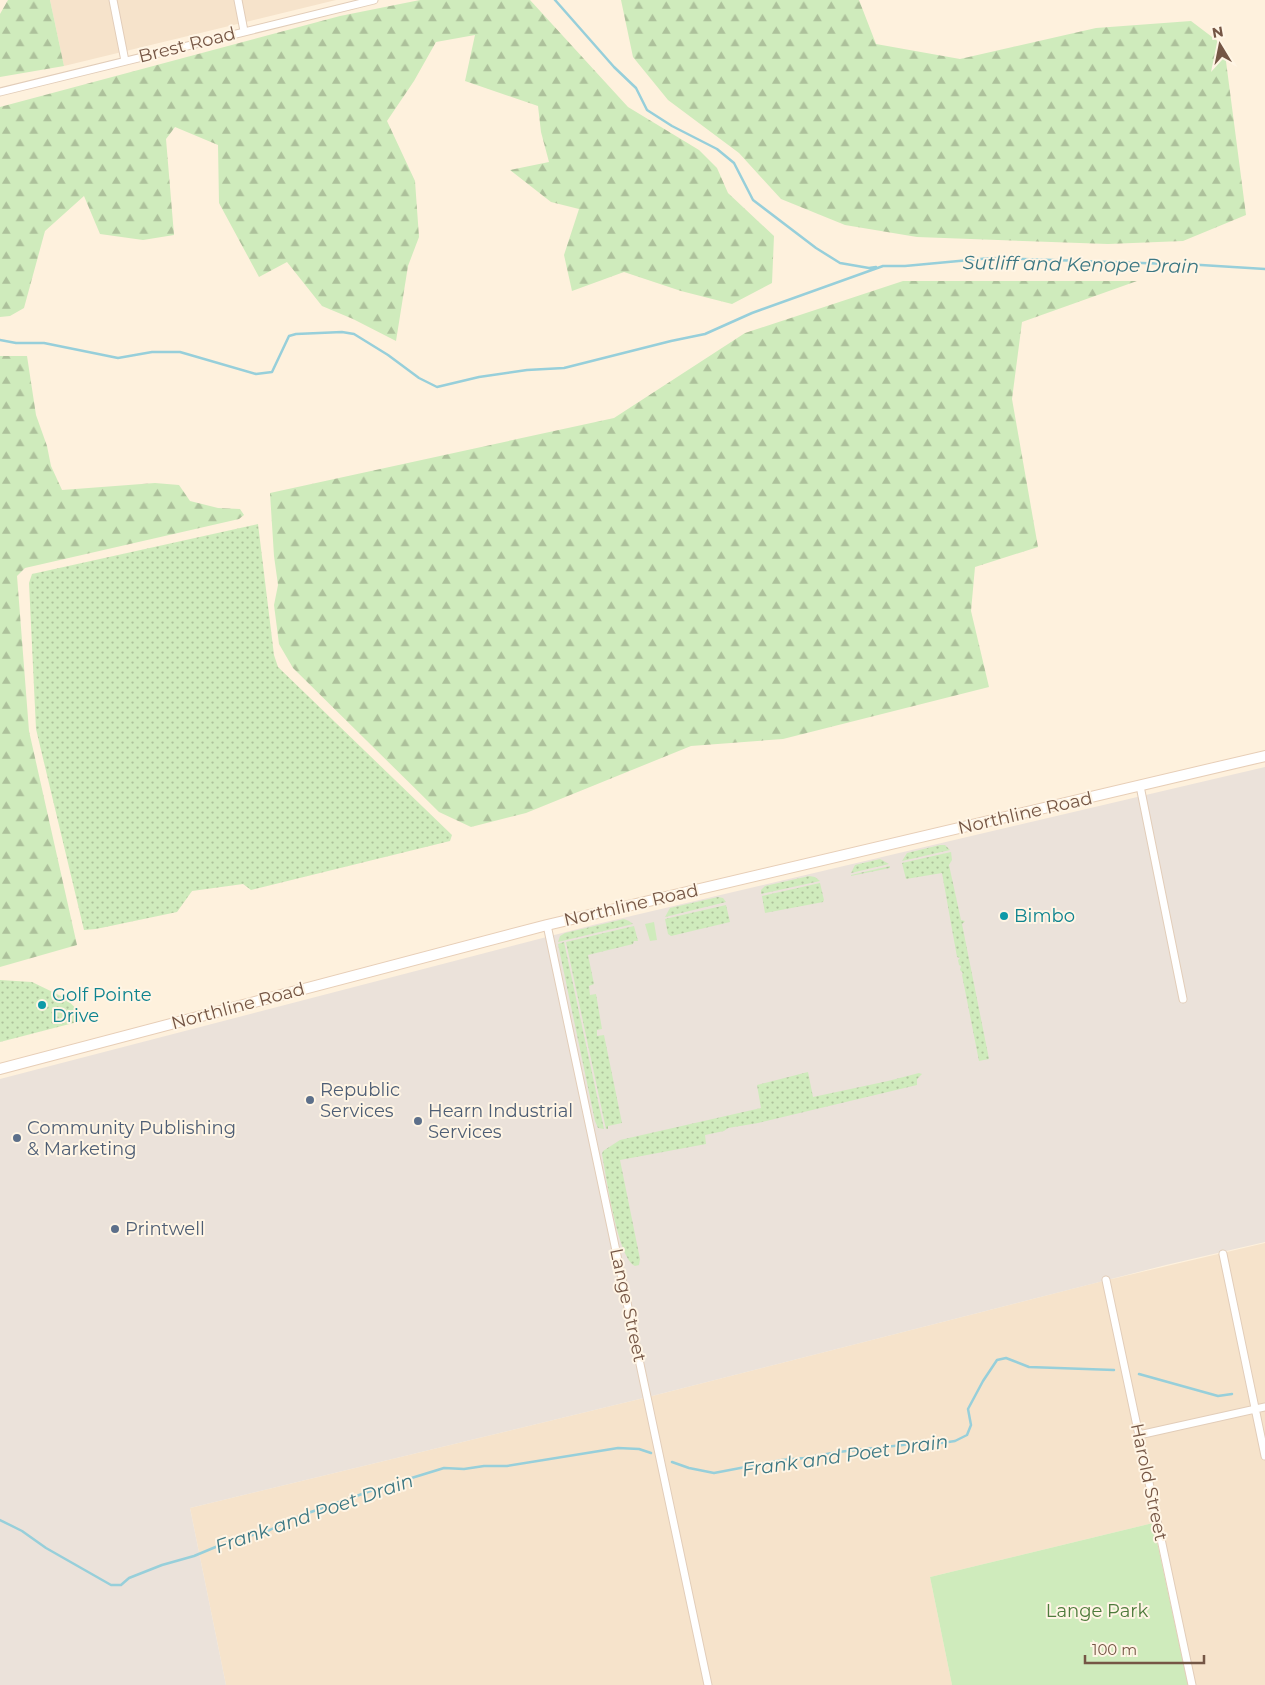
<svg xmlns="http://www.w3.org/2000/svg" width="1265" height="1685" font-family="Montserrat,sans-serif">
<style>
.residential{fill:#f6e3cb}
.industrial{fill:#ebe2da}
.grass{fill:url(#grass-dots)}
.forest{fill:url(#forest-firs)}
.green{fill:#cfebbc}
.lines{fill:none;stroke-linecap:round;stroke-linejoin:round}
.stream{stroke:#97cfda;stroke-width:2.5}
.street-casing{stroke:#e2cdb9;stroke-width:9}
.secondary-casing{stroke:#e7ceb7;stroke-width:12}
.street{stroke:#fff;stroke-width:7}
.secondary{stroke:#fff;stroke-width:10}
.culture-dot{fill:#0f9aa8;stroke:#fff5e5;stroke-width:2}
.service-dot{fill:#5c6f8a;stroke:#fff5e5;stroke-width:2}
.labels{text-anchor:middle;stroke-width:4;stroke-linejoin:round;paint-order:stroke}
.street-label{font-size:18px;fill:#755645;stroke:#fff5e5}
.culture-label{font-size:18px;fill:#0d838f;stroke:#fff5e5;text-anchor:start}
.service-label{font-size:18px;fill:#4e5e75;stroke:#fff5e5;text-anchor:start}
.park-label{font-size:18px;fill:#4e7b3c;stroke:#fff5e5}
.water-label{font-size:19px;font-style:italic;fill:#3b7783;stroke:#fff5e5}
</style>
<defs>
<pattern id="grass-dots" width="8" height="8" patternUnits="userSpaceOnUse" patternTransform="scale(1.25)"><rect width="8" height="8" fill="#cfebbc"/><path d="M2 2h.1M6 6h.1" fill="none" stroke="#adc19b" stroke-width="1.8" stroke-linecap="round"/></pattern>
<pattern id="forest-firs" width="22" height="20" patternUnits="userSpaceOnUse" patternTransform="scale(1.25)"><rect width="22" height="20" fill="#cfebbc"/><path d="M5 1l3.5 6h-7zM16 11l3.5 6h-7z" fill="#adc19b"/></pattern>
</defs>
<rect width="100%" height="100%" fill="#fef1dd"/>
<path class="residential" d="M50,0H336L64,66Z
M1265,1243V1685H1188L1153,1523L930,1577L952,1685H226L190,1508L652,1396L1099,1282Z"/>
<path class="industrial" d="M1265,767V1242L1166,1265L652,1396L190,1508L226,1685H0V1079L593,925Z"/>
<path class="grass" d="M258,524L274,655L278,667L452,835L450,841L251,890L243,884L192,891L177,912L96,929L84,930L36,729L29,583L32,574Z
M940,845H945L950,850L902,861L907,853Z
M951,852L952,860L949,865L961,920L965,921L962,924L989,1059L979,1061L962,975L963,973L960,970L961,966L959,965L958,960L960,958L957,957L942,873L906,879L902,863Z
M880,859L889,864L851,873L855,865Z
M890,866V868L851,876V875Z
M809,876L815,877L820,881L761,894V890L765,886Z
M820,883L824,900L823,902L765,913L762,896Z
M718,897L723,898L726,902L665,917L670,908Z
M726,905L730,922L671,936L668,934L665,919Z
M624,919L629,921L633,924L558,942L560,936L565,933Z
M634,926L638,941H634L633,944L588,955L594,984L589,986L590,995L596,994L602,1029L597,1030V1036L604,1035L622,1123L608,1126V1129H606L566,942Z
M564,942L604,1129L598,1128L595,1121L558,944Z
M0,980L32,982L65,998L84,1016L85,1020L0,1042Z
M808,1072L813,1097L888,1081L919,1073L922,1074L917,1079V1085L758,1123L728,1128L724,1131L705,1135L706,1144L620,1160L640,1259L639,1265L635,1266C618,1259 606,1175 602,1154L603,1151L620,1140L761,1108L757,1085Z"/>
<path class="forest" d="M8,0H50L64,66L0,77V14Z
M420,0H530L628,107L699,150L717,168L728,193L774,236L772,283L732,304L681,291L624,272L572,291L564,255L579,209L551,202L510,170L549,162L541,132L538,106L465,81L475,35L436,42L414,81L387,121L415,181L419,237L408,266L396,341L353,319L322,306L287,262L259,277L219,203L218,145L175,127L166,139L174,235L143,240L100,234L84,196L45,231L24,308L10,316L0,317V107L340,16Z
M621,0H859L876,44L960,59L1096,28L1191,21L1224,46L1246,215L1183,241L1108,244L917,237L845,225L781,199L739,153L668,100L633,57Z
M903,281H1137L1022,322L1012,399L1038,547L975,567L971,611L989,687L783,739L691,746L526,813L471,827L439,812L293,668L279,644L274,605L278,585L274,556L270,493L614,418L745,333Z
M0,356H27L36,415L47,446L51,466L62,490L155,483L179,485L190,501L218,508L240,509L244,515L239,519L25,568L17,576L29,731L77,945L0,967Z"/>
<path class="green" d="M654,922L657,940L650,941L645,924Z
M1153,1523L1188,1685H952L930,1577Z"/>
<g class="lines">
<path class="stream" d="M555,0L614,67L636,88L647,110L672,126L717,149L734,163L753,200L816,248L840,263L869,268L876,267
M0,340L16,343H44L118,358L152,352H180L256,374L272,372L289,336L296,334L342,332L354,334L388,355L419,378L437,387L479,377L527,370L564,368L671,341L705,334L752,313L883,266H905L991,258L1201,265L1265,269
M1139,1374L1218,1396L1232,1394
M672,1462L689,1468L714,1473L782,1460L804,1458L838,1452L903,1445L921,1441L942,1443L955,1441L967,1435L971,1425L968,1409L983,1381L997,1360L1006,1358L1029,1367L1114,1370
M0,1520L22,1531L46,1548L111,1585H121L129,1578L162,1565L194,1556L230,1541L268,1531L287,1521L311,1512L379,1488L444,1468L464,1469L484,1466H507L618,1448L639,1449L651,1453"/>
<g class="street-casing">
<path id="street" d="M113,0L125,61
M238,0L244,31
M0,92L374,0
M1140,786L1183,999
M547,925L708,1685
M1223,1254L1265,1456
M1106,1280L1192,1685
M1139,1435L1265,1407"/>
</g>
<g class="secondary-casing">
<path id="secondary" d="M0,1069L547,925L1265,756"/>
</g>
<use href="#street" class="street"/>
<use href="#secondary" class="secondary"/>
</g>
<g class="culture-dot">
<circle cx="1004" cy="916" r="5"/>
<circle cx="42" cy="1005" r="5"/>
</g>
<g class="service-dot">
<circle cx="310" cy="1100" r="5"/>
<circle cx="418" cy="1121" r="5"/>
<circle cx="17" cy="1138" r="5"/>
<circle cx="115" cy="1229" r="5"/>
</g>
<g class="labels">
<g class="street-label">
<text transform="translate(187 45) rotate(-14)" y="6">Brest Road</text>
<text transform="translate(1025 813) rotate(-13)" y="6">Northline Road</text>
<text transform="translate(631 905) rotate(-13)" y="6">Northline Road</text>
<text transform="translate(238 1006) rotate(-15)" y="6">Northline Road</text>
<text transform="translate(628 1305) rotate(78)" y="6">Lange Street</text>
<text transform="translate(1149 1482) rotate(78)" y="6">Harold Street</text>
</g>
<g class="culture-label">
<text x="1014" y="922">Bimbo</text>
<text x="52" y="1001">Golf Pointe<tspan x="52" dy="21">Drive</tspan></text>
</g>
<g class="service-label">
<text x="320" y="1096">Republic<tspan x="320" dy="21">Services</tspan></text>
<text x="428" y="1117">Hearn Industrial<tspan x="428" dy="21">Services</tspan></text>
<text x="27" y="1134">Community Publishing<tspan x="27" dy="21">&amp; Marketing</tspan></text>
<text x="125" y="1235">Printwell</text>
</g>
<g class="park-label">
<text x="1097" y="1617">Lange Park</text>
</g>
<g class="water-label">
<text transform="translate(1081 264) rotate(1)" y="7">Sutliff and Kenope Drain</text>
<text transform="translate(845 1455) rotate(-8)" y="7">Frank and Poet Drain</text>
<text transform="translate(314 1513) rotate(-19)" y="7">Frank and Poet Drain</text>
</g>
</g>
<g transform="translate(1220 45) rotate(350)" stroke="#fff5e5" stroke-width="4" paint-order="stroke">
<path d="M0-4L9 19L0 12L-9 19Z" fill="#755645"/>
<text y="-8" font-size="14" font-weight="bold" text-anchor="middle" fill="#755645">N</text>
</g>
<path d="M1085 1655v8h119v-8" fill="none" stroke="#755645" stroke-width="2.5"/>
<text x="1092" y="1655" font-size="15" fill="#755645" stroke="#fff5e5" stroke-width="4" paint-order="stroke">100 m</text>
</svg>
